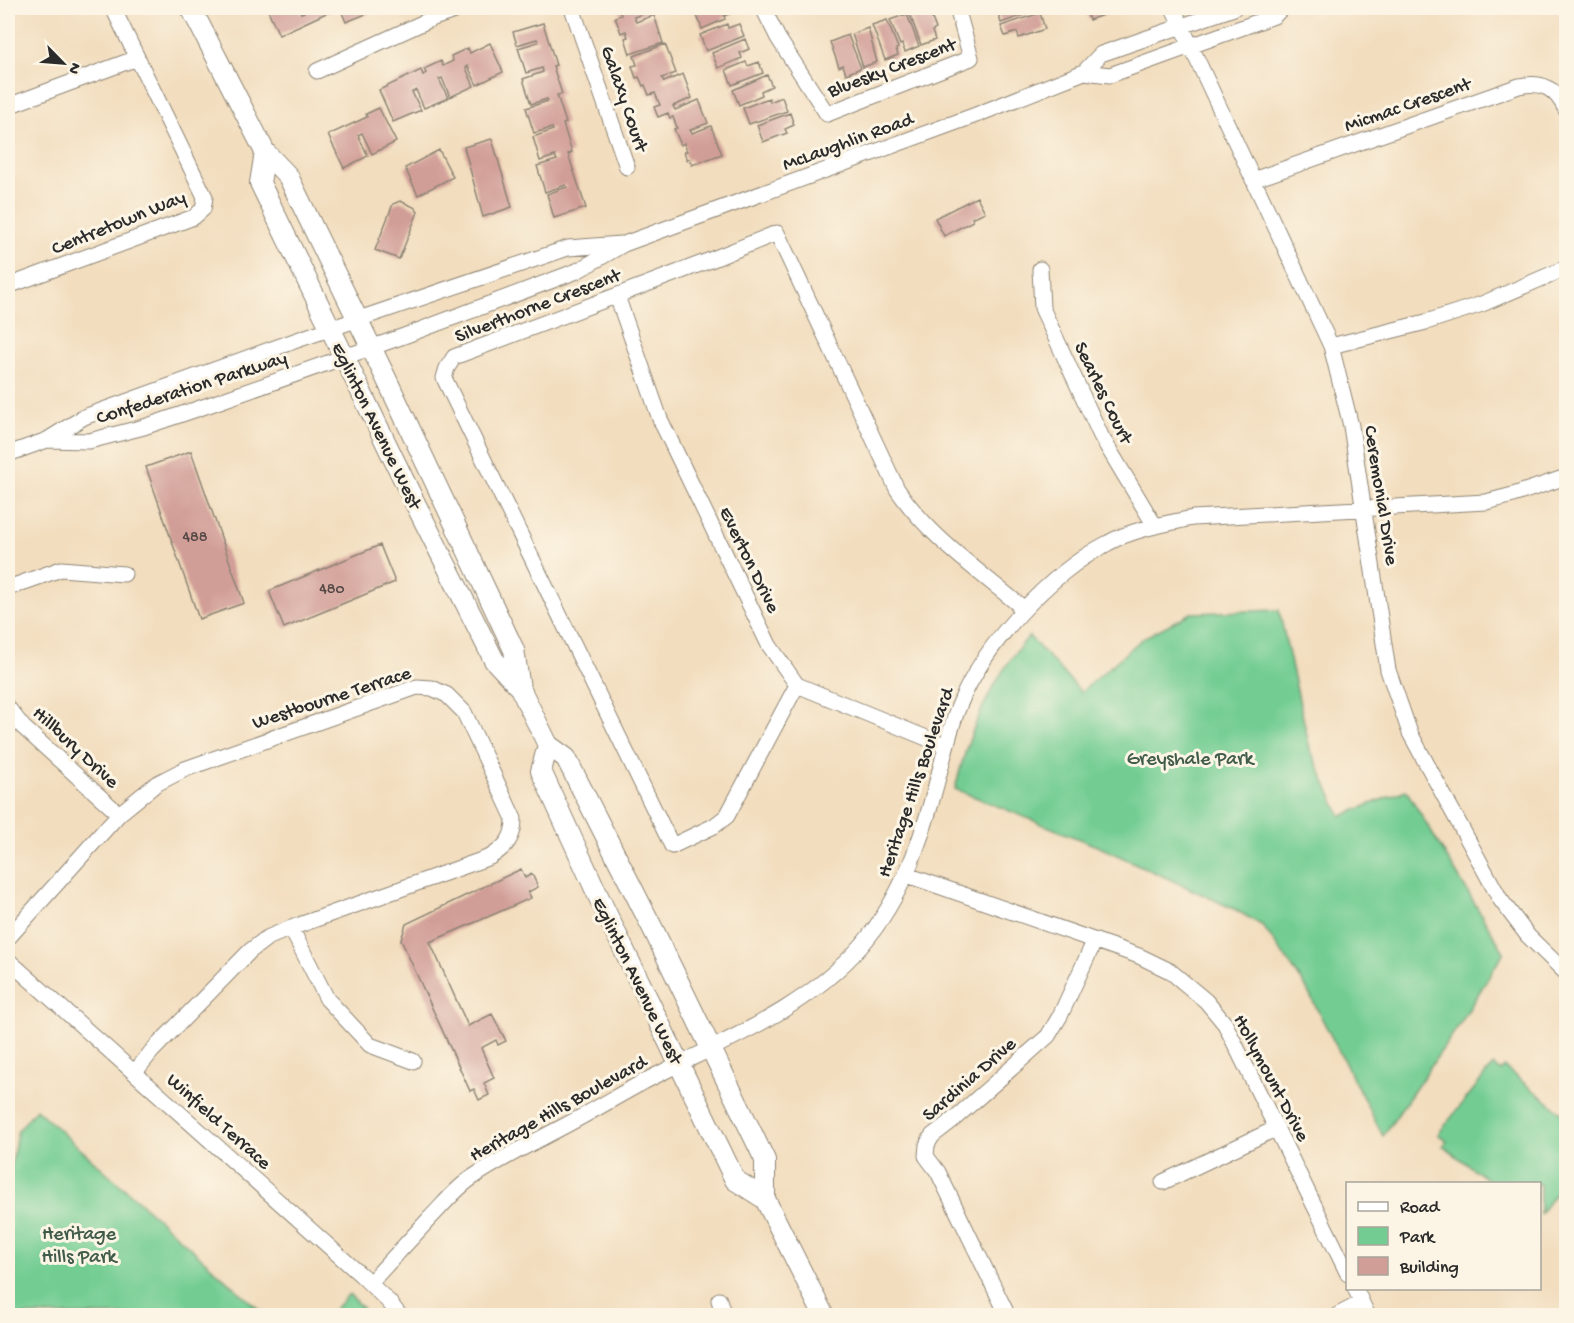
<svg xmlns="http://www.w3.org/2000/svg" width="1574" height="1323" font-family="'Gochi Hand',sans-serif">
<style>
.green{fill:#73cd93;stroke:#4f7c5f;stroke-width:1.5}
.building{fill:#d19e97}
.lines{fill:none;stroke-linecap:round;stroke-linejoin:round}
.minor-casing{stroke:#8e8474;stroke-width:17}
.major-casing{stroke:#8e8474;stroke-width:22}
.minor{stroke:#fff;stroke-width:15}
.major{stroke:#fff;stroke-width:20}
.labels{text-anchor:middle;stroke-width:6;stroke-linejoin:round;paint-order:stroke}
.number-label{font-size:16px;fill:#544846}
.street-label{font-size:20px;fill:#2b2b2b;stroke:#fcf5e5}
.park-label{font-size:20px;fill:#415c4a;stroke:#fcf5e5}
</style>
<rect width="100%" height="100%" fill="#fcf5e5"/>
<filter id="ink" filterUnits="userSpaceOnUse"><feTurbulence type="fractalNoise" baseFrequency=".0167" numOctaves="2"/><feDisplacementMap in="SourceGraphic" scale="12" xChannelSelector="R" yChannelSelector="G"/><feConvolveMatrix kernelMatrix="1 2 1 2 8 2 1 2 1" color-interpolation-filters="sRGB"/></filter>
<filter id="wash" filterUnits="userSpaceOnUse"><feTurbulence type="fractalNoise" baseFrequency=".008" numOctaves="4" result="noise"/><feDisplacementMap in="SourceGraphic" scale="24" xChannelSelector="R" yChannelSelector="G"/><feGaussianBlur stdDeviation="1.35" result="paint"/><feColorMatrix in="noise" values="0 0 0 0 0 0 0 0 0 0 0 0 0 0 0 0 0 1.4 0 .05"/><feComposite in="paint" operator="in"/></filter>
<g filter="url(#wash)">
<rect width="100%" height="100%" fill="#f2ddbe"/>
<path class="green" d="M1279,610L1310,749L1341,816L1406,790L1504,952L1461,1022L1383,1136L1304,984L1263,926L1236,910L1104,849L955,789C969,731 990,681 1029,636L1081,692L1143,638L1191,613Z
M1493,1065L1501,1071L1504,1067L1566,1116V1179L1540,1214V1184L1492,1183L1443,1146L1447,1141L1438,1134Z
M36,1109L265,1315H8V1188L17,1132Z
M349,1294L363,1309L357,1315H329Z"/>
<g id="blocks">
<path class="building" d="M267,8H299L301,13L304,12L302,8H337L279,35Z
M340,8H381L346,22Z
M618,8H652L653,10L634,17L636,22L654,15L663,43L630,54L625,38L628,37L626,31L621,33L615,17L621,15Z
M710,8H735L736,11L724,16L725,19L702,29L696,13Z
M921,8H928L936,29L932,31L935,40L921,45L909,12Z
M1003,8H1043L1001,23L997,10Z
M1085,8H1115L1116,10L1089,20Z
M1040,13L1045,29L1019,38L1017,32L1005,36L1001,26Z
M907,14L919,46L905,52L902,44L900,45L890,20Z
M887,20L898,48L896,49L898,55L885,60L872,25Z
M543,23L556,65L553,66L562,94L557,95L566,123L563,124L572,152L568,154L586,208L554,218L547,194L567,187L566,185L545,192L537,166L557,160L555,156L540,161L533,137L553,130L552,128L534,133L526,108L548,101L547,99L531,104L523,79L543,72L542,68L526,73L518,48L538,42L537,39L517,45L513,32Z
M727,24L728,28L739,24L744,36L706,51L700,35Z
M868,28L877,62L863,67L852,34Z
M848,35L861,68L846,74L843,65L839,67L830,42Z
M745,39L749,49L740,53L742,58L718,68L712,53Z
M490,43L503,72L477,85L468,66L466,68L474,86L450,97L442,78L439,79L448,98L424,108L416,90L412,92L421,110L393,122L379,90L421,70L423,75L426,73L424,69L441,61L443,66L453,61L451,56L468,48L470,53Z
M665,44L676,73L662,78L664,82L683,74L692,98L673,106L675,110L699,100L708,123L690,130L692,133L711,126L722,154L692,165L690,159L687,160L684,152L687,151L684,143L681,145L674,129L677,128L673,117L670,118L668,113L658,117L654,107L660,105L655,93L649,95L645,85L643,86L639,77L636,78L632,66L637,65L634,56Z
M746,62L748,66L759,62L763,73L732,85L726,70Z
M767,75L772,86L761,91L762,95L739,105L733,90Z
M782,97L787,111L749,124L743,108L769,98L770,102Z
M379,108L396,142L372,154L362,133L358,135L368,156L344,168L328,135L367,117L366,114Z
M790,113L794,125L785,129L787,133L763,142L757,125Z
M492,139L512,207L483,217L464,147Z
M439,150L453,177L418,195L405,168Z
M977,197L985,212L972,218L973,221L944,236L935,218Z
M400,201L414,207L418,212L399,259L375,250L393,204Z
M191,451L244,603L199,619L146,467Z
M380,545L395,582L284,628L269,591Z
M521,869L525,878L532,874L538,887L528,892L531,898L430,942L468,1026L492,1014L506,1041L498,1045L496,1040L481,1048L494,1078L484,1083L489,1095L479,1100L474,1089L470,1091L401,940L406,924Z"/>
</g>
</g>
<g filter="url(#ink)">
<use href="#blocks" fill-opacity="0" stroke="#8e8474" stroke-width="1.5"/>
<g class="lines">
<g class="minor-casing">
<path id="minor" d="M572,8L627,167
M763,8L778,38L827,114L971,58L957,8
M1173,8L1331,346L1351,426L1388,670L1410,733L1500,899L1528,936L1566,973
M317,71L431,19L463,8
M1084,72L1110,75L1274,16L1282,8
M8,106L137,58
M1253,180L1519,86C1542,81 1556,88 1566,110
M1040,269L1042,308L1101,436L1155,526
M8,286L194,217L203,209L205,197L113,8
M617,296L660,419L769,645L797,685L946,746
M1331,346L1426,322L1482,304L1566,268
M47,440L89,441L144,427L200,408L404,336L577,271L624,244L976,115L1084,72L1101,54L1234,8
M8,454L47,440L84,417L297,340L568,248L621,244
M8,588L61,569L124,574
M797,685L727,816L714,826L672,846L444,378L447,368L454,357L708,261L777,233L897,489C929,537 979,571 1023,608
M8,708L23,727L119,814
M907,875L1139,956L1170,971L1206,1001L1225,1024L1348,1274
M291,928L327,999L370,1045L413,1061
M8,938L119,814L156,784L185,769L417,687L432,688L447,695L464,712L514,819C514,838 506,847 490,857L291,928L267,938L250,951L152,1051L135,1072
M8,960L361,1275L389,1302L400,1316
M1163,1182L1277,1128
M370,1283C390,1261 410,1240 430,1218C444,1204 456,1188 473,1177C507,1154 545,1137 581,1117C607,1103 632,1087 659,1074C731,1038 808,1007 862,945C904,895 923,836 939,774C945,752 950,728 959,706C984,644 1049,574 1108,543C1133,529 1165,524 1193,518L1486,502L1513,495L1566,477
M1355,1288L1368,1316
M719,1300L724,1316
M1008,1316L938,1172L926,1156L927,1145L932,1136L954,1119L1048,1036L1060,1016L1094,942
M1336,1316L1361,1303"/>
</g>
<g class="major-casing">
<path id="major" d="M191,8L265,152L288,176L385,376L514,650L520,688
M265,152L260,183L414,501L494,660L520,688L548,745L566,758L654,931L765,1160V1199L824,1316
M548,745L541,771L601,902L735,1180L765,1199"/>
</g>
<use href="#minor" class="minor"/>
<use href="#major" class="major"/>
</g>
</g>
<g class="labels">
<g class="number-label">
<text x="195" y="541">488</text>
<text x="332" y="593">480</text>
</g>
<g class="street-label">
<text transform="translate(891 66) rotate(-21)" y="7">Bluesky Crescent</text>
<text transform="translate(626 98) rotate(71)" y="7">Galaxy Court</text>
<text transform="translate(1407 103) rotate(-19)" y="7">Micmac Crescent</text>
<text transform="translate(847 140) rotate(-20)" y="7">McLaughlin Road</text>
<text transform="translate(118 221) rotate(-22)" y="7">Centretown Way</text>
<text transform="translate(537 304) rotate(-21)" y="7">Silverthorne Crescent</text>
<text transform="translate(191 386) rotate(-18)" y="7">Confederation Parkway</text>
<text transform="translate(1105 392) rotate(64)" y="7">Searles Court</text>
<text transform="translate(378 425) rotate(64)" y="7">Eglinton Avenue West</text>
<text transform="translate(1383 495) rotate(81)" y="7">Ceremonial Drive</text>
<text transform="translate(751 559) rotate(64)" y="7">Everton Drive</text>
<text transform="translate(331 696) rotate(-18)" y="7">Westbourne Terrace</text>
<text transform="translate(77 746) rotate(43)" y="7">Hillbury Drive</text>
<text transform="translate(914 782) rotate(-71)" y="7">Heritage Hills Boulevard</text>
<text transform="translate(639 980) rotate(64)" y="7">Eglinton Avenue West</text>
<text transform="translate(1273 1077) rotate(62)" y="7">Hollymount Drive</text>
<text transform="translate(968 1078) rotate(-41)" y="7">Sardinia Drive</text>
<text transform="translate(557 1107) rotate(-29)" y="7">Heritage Hills Boulevard</text>
<text transform="translate(220 1120) rotate(42)" y="7">Winfield Terrace</text>
</g>
<g class="park-label">
<text x="1190" y="764">Greyshale Park</text>
<text x="79" y="1239">Heritage<tspan x="79" dy="23">Hills Park</tspan></text>
</g>
</g>
<rect width="1574" height="1323" fill="none" stroke="#fcf5e5" stroke-width="30"/>
<rect x="1346" y="1182" width="195" height="108" fill="#fcf5e5" stroke="#a8a49b" stroke-width="1.5"/>
<rect x="1358" y="1202" width="30" height="9" fill="#ffffff" stroke="#a8a49b" stroke-width="1.5"/>
<text x="1400" y="1212" font-size="18" fill="#2b2b2b">Road</text>
<rect x="1358" y="1227" width="30" height="18" fill="#73cd93" stroke="#a8a49b" stroke-width="1.5"/>
<text x="1400" y="1242" font-size="18" fill="#2b2b2b">Park</text>
<rect x="1358" y="1257" width="30" height="18" fill="#d19e97" stroke="#a8a49b" stroke-width="1.5"/>
<text x="1400" y="1272" font-size="18" fill="#2b2b2b">Building</text>
<g transform="translate(63 63) rotate(115)" stroke="#fcf5e5" stroke-width="4.5" paint-order="stroke">
<path d="M0-4.5L10 22L0 15L-10 22Z" fill="#2b2b2b"/>
<text y="-9" font-size="16" font-weight="bold" text-anchor="middle" fill="#2b2b2b">N</text>
</g>
</svg>
